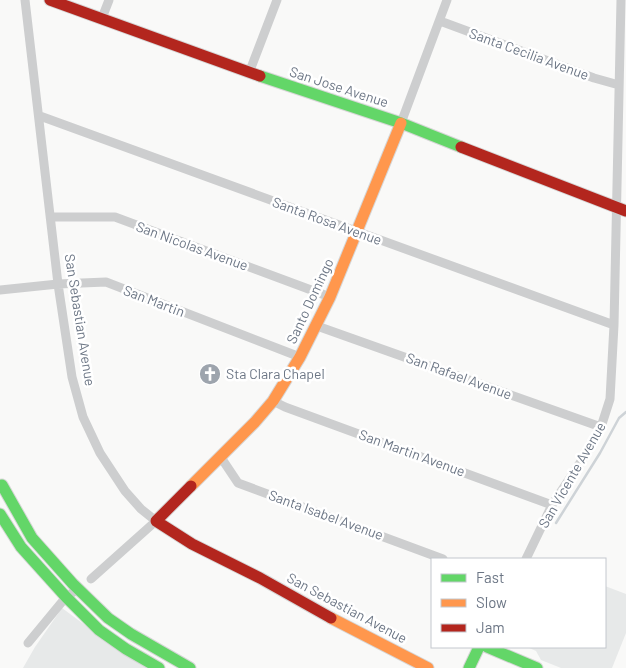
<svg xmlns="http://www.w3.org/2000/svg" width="626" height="668" font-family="Barlow,sans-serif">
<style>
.built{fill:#e7e9e9}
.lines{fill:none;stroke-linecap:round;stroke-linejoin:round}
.stream{stroke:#ced3d7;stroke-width:2.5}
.fast-casing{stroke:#d6d6d6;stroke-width:13}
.slow-casing{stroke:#d6d6d6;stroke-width:13}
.jam-casing{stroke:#d6d6d6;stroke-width:13}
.street{stroke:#cdcecf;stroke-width:9}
.fast{stroke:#63d668;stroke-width:11}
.slow{stroke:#ff974d;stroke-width:11}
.jam{stroke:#b3261e;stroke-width:11}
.labels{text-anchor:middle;stroke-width:5;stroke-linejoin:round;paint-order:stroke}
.street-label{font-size:14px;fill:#6c7685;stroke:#fff}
.poi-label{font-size:14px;fill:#6c7685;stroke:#fff;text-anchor:start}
</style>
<rect width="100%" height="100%" fill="#f9f9f8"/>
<path class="built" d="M605,586L626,594V633L612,668H561L541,660L536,651L527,647H605Z
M62,608L120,651L150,668H23L35,647Z"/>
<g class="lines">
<path class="stream" d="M556,523L600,453L619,418L626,412"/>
<g class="fast-casing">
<path id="fast" d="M260,76L401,123L461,147
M0,486L2,485L32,538L73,584L108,618L131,634L190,668
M0,514L21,547L66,597L99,630L126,649L159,668
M487,647L537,668
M469,668L479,647"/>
</g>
<g class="slow-casing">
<path id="slow" d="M191,486L255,422L273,401L300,357L330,297L401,123
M331,618L428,668"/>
</g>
<g class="jam-casing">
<path id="jam" d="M50,0L260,76
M461,147L626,211
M191,486L156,521L192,544L260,578L331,618"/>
</g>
<path class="street" d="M25,0L58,284L72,377L83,417L100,453L125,491L141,509L156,521L91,579
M102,18L109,0
M440,21L594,78L619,85
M249,73L277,0
M40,116L614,325
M401,123L447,0
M51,217H115L330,297
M0,290L58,284L106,282L300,357
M317,326L601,427
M273,401L285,407L552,505
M220,456L238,483L443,559
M526,559L552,505L584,457L601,427L610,399L614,325L621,0
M28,643L66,597L78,589"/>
<use href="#fast" class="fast"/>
<use href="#slow" class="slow"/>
<use href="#jam" class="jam"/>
</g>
<defs>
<g id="church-disc" transform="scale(1.125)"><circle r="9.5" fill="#9da4ad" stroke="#fff"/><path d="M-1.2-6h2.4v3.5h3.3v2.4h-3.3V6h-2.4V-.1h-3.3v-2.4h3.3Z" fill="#fff"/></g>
</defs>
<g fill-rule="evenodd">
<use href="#church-disc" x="210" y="374"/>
</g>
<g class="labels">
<g class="street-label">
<text transform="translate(529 54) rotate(20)" y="5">Santa Cecilia Avenue</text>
<text transform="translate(339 87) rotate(18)" y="5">San Jose Avenue</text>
<text transform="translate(327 221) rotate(20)" y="5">Santa Rosa Avenue</text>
<text transform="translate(192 246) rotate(20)" y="5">San Nicolas Avenue</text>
<text transform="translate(154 301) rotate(21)" y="5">San Martin</text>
<text transform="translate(310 301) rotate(-65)" y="5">Santo Domingo</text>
<text transform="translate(80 320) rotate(81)" y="5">San Sebastian Avenue</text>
<text transform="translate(459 376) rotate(20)" y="5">San Rafael Avenue</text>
<text transform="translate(412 453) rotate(20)" y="5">San Martin Avenue</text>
<text transform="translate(572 475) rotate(-60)" y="5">San Vicente Avenue</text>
<text transform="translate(326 515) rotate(20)" y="5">Santa Isabel Avenue</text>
<text transform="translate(347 608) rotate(28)" y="5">San Sebastian Avenue</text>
</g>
<g class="poi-label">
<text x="226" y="379">Sta Clara Chapel</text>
</g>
</g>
<rect x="431" y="558" width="175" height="90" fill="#ffffff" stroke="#c4c8ce"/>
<rect x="441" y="574" width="25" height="8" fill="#63d668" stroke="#c4c8ce"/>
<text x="476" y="583" font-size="15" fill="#6c7685">Fast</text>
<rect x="441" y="599" width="25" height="8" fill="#ff974d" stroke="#c4c8ce"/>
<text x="476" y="608" font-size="15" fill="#6c7685">Slow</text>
<rect x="441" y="624" width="25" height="8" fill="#b3261e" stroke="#c4c8ce"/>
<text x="476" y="633" font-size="15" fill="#6c7685">Jam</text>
</svg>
